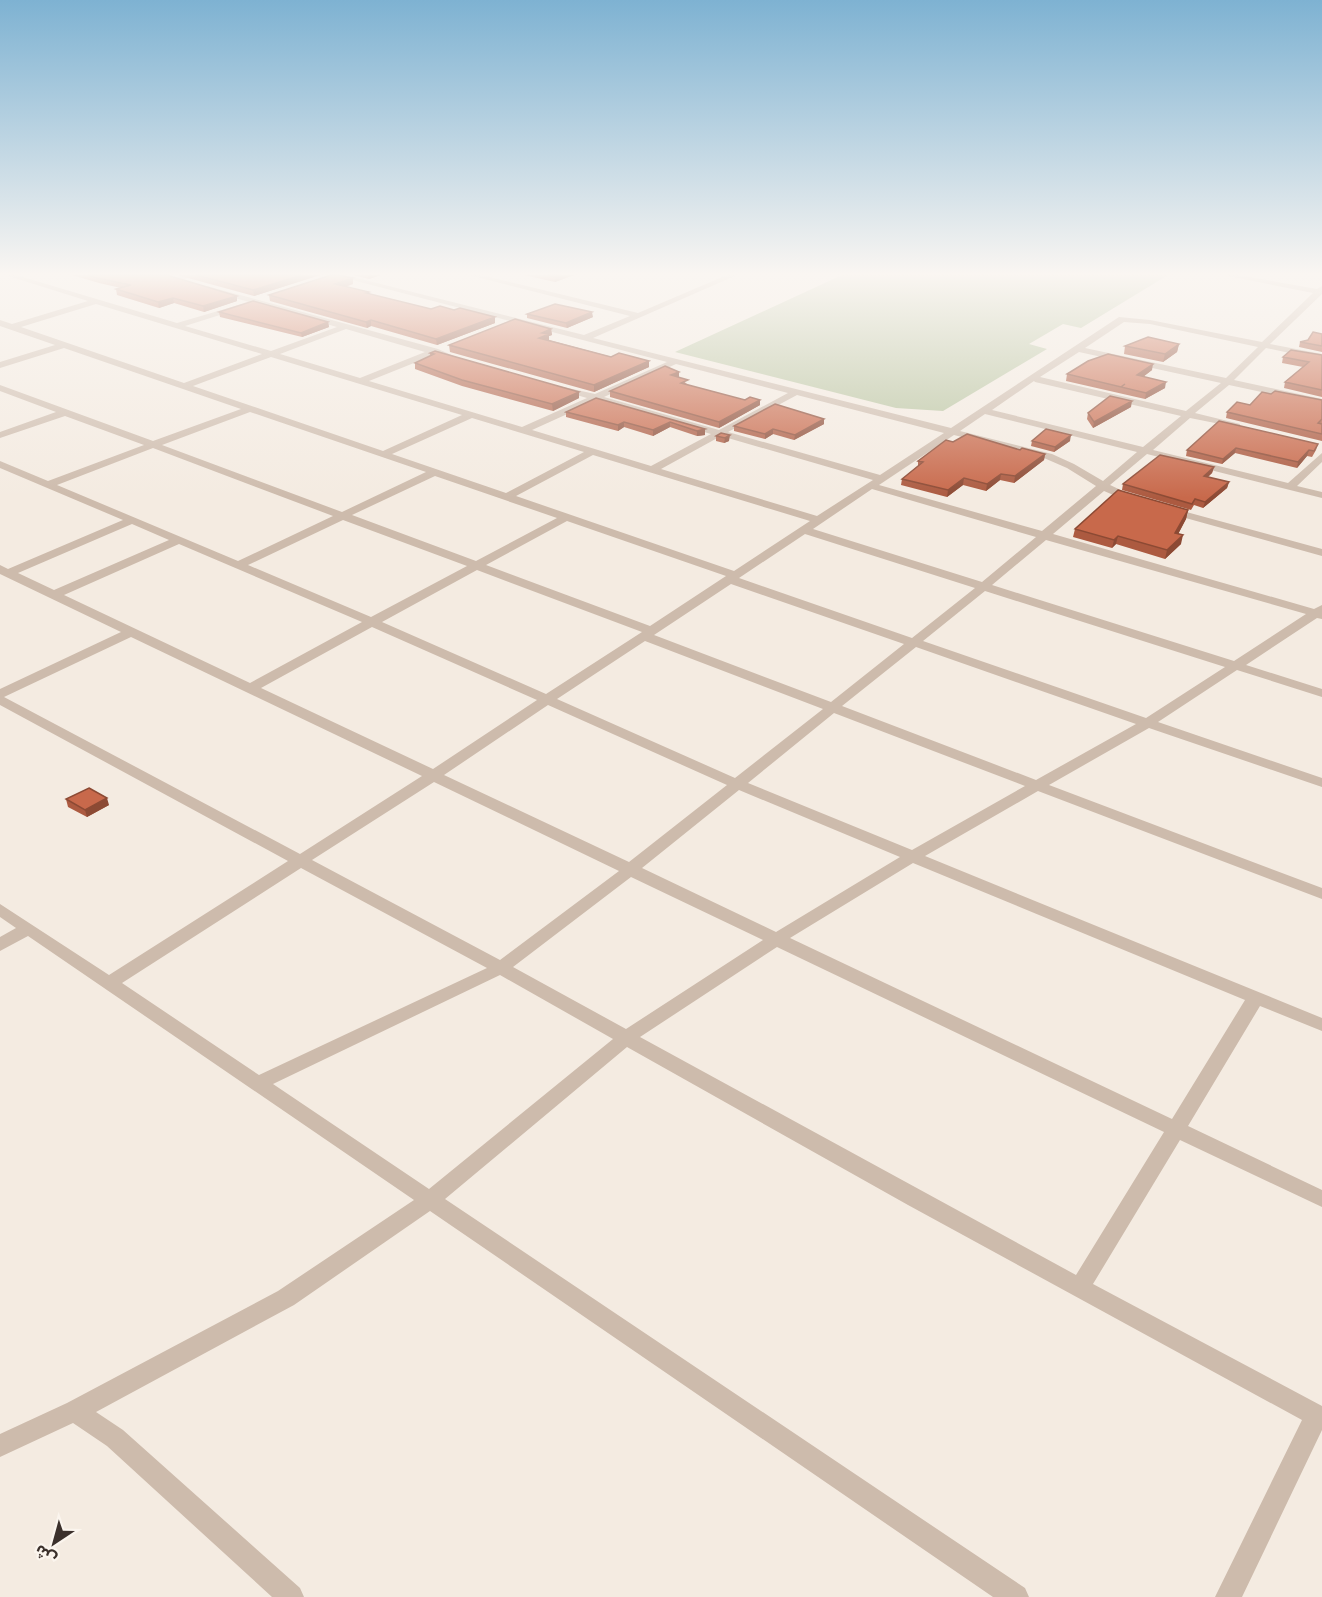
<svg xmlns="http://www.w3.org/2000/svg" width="1322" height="1597" font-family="'Work Sans','Noto Sans Arabic',sans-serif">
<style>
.green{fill:#b8c4a0}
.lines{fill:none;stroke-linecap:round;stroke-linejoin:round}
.minor{fill:#cdbbac;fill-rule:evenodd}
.wall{fill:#ac5a40}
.shaded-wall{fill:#8c4a34}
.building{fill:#c8694b;stroke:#8c4a34;stroke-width:1.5}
</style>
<rect width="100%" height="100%" fill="#f4ebe1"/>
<path class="green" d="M842,275H1168L1081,328L1063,324L1029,344L1047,349L943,411L896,408L675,352Z"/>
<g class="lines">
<path class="minor" d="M5,275H16L177,323L242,304V308L185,326L271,351L337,327L207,290V286L438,349L456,357L452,360L434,355L369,381L522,427L587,398L559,390V386L595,394L667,362L333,275H345L584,335L630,316L469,275H481L638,313L727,275H737L593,338L951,428L1119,317L1150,320L1262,342L1313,293L1223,275H1238L1317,289L1322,286V294L1270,344L1322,354V360L1266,348L1234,380L1322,399V405L1229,385L1195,413L1240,424V428L1190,418L1153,450L1288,483L1322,453V462L1297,486L1322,492V498L1147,454L1110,485L1138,498V502H1130L1104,491L1053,534L1314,609L1322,605V619L1317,618L1246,665L1322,689V697L1237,670L1158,722L1322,778V787L1149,728L1049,785L1322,888V899L1038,791L925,856L1322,1018V1031L1260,1006L1188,1126L1322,1190V1207L1180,1140L1093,1284L1322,1406V1430L1242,1597H1215L1302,1420L908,1205L627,1047L445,1199L1025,1588L1029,1597H993L430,1211L294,1305L96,1412L123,1430L300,1588L304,1597H272L107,1446L73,1423L0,1457V1434L67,1403L278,1291L414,1200L28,936L0,951V937L16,928L0,917V904L109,975L288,861L0,705V689L121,632L0,574V565L8,569L123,520L0,468V461L48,481L144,445L65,416L0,438V432L56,412L0,391V385L153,441L241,409L64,348L0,368V362L55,345L0,326V320L12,324L88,301ZM96,304L262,354L184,383L21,327ZM1124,322L1150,324L1258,347L1226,378L1085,348ZM346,329L425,352L360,378L280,354ZM1079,352L1221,383L1186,411L1040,377ZM271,357L462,415L383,451L193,386ZM676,364L788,393L719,430L604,397ZM1034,381L1035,382L1181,416L1143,447L992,410ZM797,395L944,433L880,475L728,432ZM596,401L711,434L651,466L532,430ZM250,412L426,472L342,512L162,445ZM985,414L1137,452L1103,481L1074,464L1052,454L960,431ZM472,418L584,452L506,493L392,454ZM954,435L1044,458L1067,468L1096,486L1042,531L879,485ZM721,436L873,480L817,516L661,469ZM153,448L333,516L238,561L57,485ZM593,455L810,521L734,571L516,496ZM435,476L557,518L476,561L352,515ZM872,489L1036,537L982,582L813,529ZM343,520L467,566L371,617L248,565ZM567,521L726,576L650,626L486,565ZM132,524L169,540L54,590L18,573ZM805,534L975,588L912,638L739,578ZM1046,540L1306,614L1234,661L992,585ZM179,544L362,622L250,683L64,595ZM477,570L642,632L546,694L382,622ZM731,584L904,644L831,702L654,635ZM985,591L1225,667L1146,718L923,641ZM372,627L537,700L433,769L261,688ZM131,637L422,776L300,854L4,697ZM645,641L823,709L735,778L557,699ZM916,647L1136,724L1036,780L842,706ZM548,705L727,785L629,862L444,775ZM834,713L1025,786L912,850L748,783ZM434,782L619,871L500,960L312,860ZM739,790L900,857L776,932L642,868ZM913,863L1245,1000L1172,1119L790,938ZM301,868L487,968L259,1075L122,983ZM631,877L763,940L626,1029L513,967ZM777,947L1164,1132L1076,1275L640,1037ZM500,975L613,1039L429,1189L273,1084Z
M185,275H196L179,281L175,279Z
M1168,507L1322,549V556L1164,512V508Z"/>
</g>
<path class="wall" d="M72,275H167L237,301L204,312L174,303L159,308L117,295L116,289L121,288L99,283Z
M177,275H320L254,296Z
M353,275H381L369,279Z
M524,275H574L555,282Z
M353,284L345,287L370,294L431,309L495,323L437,345L371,326L367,328L270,301L269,295Z
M219,312L328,322L329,327L302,337L220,317Z
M527,314L593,317L567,328L527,318Z
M551,329L552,335L549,336V340L649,367L594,392L450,352L449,345Z
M1322,334V352L1299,347L1300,342L1308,340Z
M1179,344L1177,352L1163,362L1124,354L1125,346Z
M430,353L579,392V398L553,411L462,386L415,369V363L430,356Z
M1322,355V397L1284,388L1285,382L1303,367L1282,363L1283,357Z
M1152,370L1143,377L1165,388L1145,399L1066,381L1067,374Z
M679,372V377L688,385L760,405L719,428L610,397V391Z
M1271,394L1322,400V441L1226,418L1227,412L1250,405Z
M596,398L705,429V435L697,436L670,427L653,436L624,427L618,431L566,417V412Z
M1131,407L1093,428L1087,419L1088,413Z
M824,419V424L794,440L773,434L765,439L734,431V426Z
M721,433L729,441L724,443L716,441V436Z
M1032,441H1070L1054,452L1031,446Z
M953,442L1045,454L1044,460L1014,483L1000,480L986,491L963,485L947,497L901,485L902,479L918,466V461Z
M1318,444L1316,450L1312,457L1307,456L1297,468L1235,453L1222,464L1186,456L1187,450Z
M1214,467L1212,473L1208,477L1229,482L1227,488L1203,508L1194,505L1191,510L1122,490L1123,484Z
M1188,510L1186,519L1178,534L1181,544L1165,559L1116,544L1112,548L1073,537L1075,529Z
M66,799L109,805L87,817L68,807Z"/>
<path class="shaded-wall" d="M302,275H320L254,296L253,290Z
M368,275H381L369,279Z
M559,275H574L555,282V277Z
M353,278V284L335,290V284Z
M237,296V301L204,312L203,306Z
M173,298L174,303L159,308L158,302Z
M592,312L593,317L567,328L566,323Z
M495,317V323L437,345L436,339Z
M371,320V326L367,328L366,322Z
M328,322L329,327L302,337L301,333Z
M551,329L552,335L549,336V340L539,338L542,333Z
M1179,344L1177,352L1163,362L1165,354Z
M649,361V367L594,392V385Z
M1153,364L1152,370L1136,382L1137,375Z
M679,372V377L671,375Z
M1166,382L1165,388L1145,399L1146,393Z
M579,392V398L553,411L552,404Z
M760,400V405L719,428V422Z
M1132,401L1131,407L1093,428L1094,422Z
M824,419V424L794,440L795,435Z
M624,422V427L618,431V425Z
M670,422V427L653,436V430Z
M705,429V435L697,436V431Z
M773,429V434L765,439V434Z
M730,435L729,441L724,443L725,438Z
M1071,435L1070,441L1054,452L1055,447Z
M1236,448L1235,453L1222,464L1223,459Z
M1309,450L1307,456L1297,468L1298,462Z
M1045,454L1044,460L1014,483L1015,476Z
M1214,467L1212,473L1203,481L1204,476Z
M1001,474L1000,480L986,491L987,484Z
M964,478L963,485L947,497L948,490Z
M1229,482L1227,488L1203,508L1205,502Z
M1188,510L1186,519L1174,542L1175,533Z
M1183,535L1181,544L1165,559L1167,550Z
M1118,536L1116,544L1112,548L1114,540Z
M107,798L109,805L87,817L85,810Z"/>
<path class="building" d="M88,275H167L237,296L203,306L173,298L158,302L116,289L131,285L97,278Z
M196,275H302L253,290Z
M331,275H338L353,278L335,284L369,292L366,293L431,309L440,306L454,310L460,308L495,317L436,339L371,320L366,322L269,295Z
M547,275H559L555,277Z
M253,301L328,322L301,333L219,312Z
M555,304L592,312L566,323L527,314Z
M515,319L551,329L542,333L549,334L539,338L611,357L619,353L649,361L594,385L449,345Z
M1313,332L1322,334V346L1300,342L1308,340Z
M1148,337L1179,344L1165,354L1125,346Z
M1291,350L1322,355V390L1285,382L1309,362L1283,357Z
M435,351L579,392L552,404L462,380L415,363L434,354L430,353Z
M1108,354L1153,364L1137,375L1166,382L1146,393L1121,387L1125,384L1121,387L1067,374L1088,361Z
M665,366L679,372L671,375L688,380L681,383L745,400L750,397L760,400L719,422L610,391Z
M1275,391L1322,400V419L1318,423L1322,424V434L1227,412L1237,402L1250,405L1262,392L1271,394Z
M1110,396L1132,401L1094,422L1088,413Z
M596,398L705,429L697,431L670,422L653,430L624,422L618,425L566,412Z
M775,404L824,419L795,435L773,429L765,434L734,426Z
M1219,421L1318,444L1314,451L1309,450L1298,462L1236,448L1223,459L1187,450Z
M1046,429L1071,435L1055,447L1032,441Z
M721,433L730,435L725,438L716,436Z
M967,434L1020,450L1022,448L1045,454L1015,476L1001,474L987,484L964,478L948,490L902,479L923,462L918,461L946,440L953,442Z
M1160,455L1214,467L1204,476L1229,482L1205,502L1195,499L1192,504L1123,484Z
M1118,490L1188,510L1175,533L1183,535L1167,550L1118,536L1114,540L1075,529Z
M89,788L107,798L85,810L66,799Z"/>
<linearGradient id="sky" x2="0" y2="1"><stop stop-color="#7eb2d2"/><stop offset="0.55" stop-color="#faf6f2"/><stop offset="1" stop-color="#faf6f2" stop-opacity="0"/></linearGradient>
<rect width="1322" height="498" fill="url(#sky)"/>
<g transform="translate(54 1543) rotate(216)" stroke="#fbf5ee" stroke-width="4.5" paint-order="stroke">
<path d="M0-4.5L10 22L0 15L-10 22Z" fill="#3b302b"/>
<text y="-9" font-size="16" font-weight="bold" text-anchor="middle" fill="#3b302b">ش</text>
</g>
</svg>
